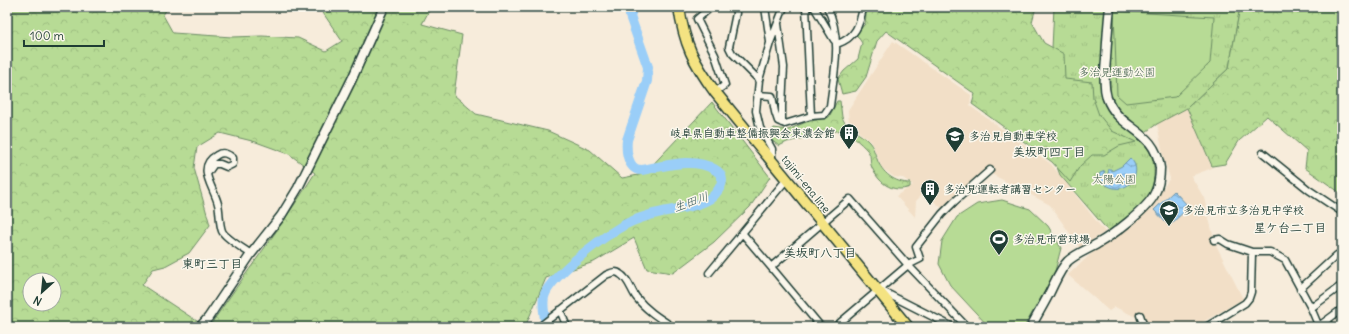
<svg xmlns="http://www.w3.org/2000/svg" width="1349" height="334" font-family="Delius,'Klee One',sans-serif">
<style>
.built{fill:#f2dfc7}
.grass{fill:url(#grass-tufts);stroke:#6b8c64}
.forest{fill:url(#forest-crowns);stroke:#6b8c64;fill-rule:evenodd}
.garden{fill:#b7db95;stroke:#6b8c64}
.water{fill:url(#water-waves);stroke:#6994aa}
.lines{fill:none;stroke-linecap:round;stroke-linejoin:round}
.river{stroke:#9acef8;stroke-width:10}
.minor-casing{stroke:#1f3d34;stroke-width:9}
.tertiary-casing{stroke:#1f3d34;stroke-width:11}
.primary-casing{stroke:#1f3d34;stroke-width:13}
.minor{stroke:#fbf7ec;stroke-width:6}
.tertiary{stroke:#fbf7ec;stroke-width:8}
.primary{stroke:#f4e382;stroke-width:10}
.labels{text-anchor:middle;stroke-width:3;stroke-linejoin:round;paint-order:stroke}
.park-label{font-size:11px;fill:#3d5d47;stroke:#fbf7ec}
.poi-label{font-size:11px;font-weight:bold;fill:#1f3d34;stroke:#fbf7ec;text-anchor:start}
.street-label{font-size:11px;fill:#1f3d34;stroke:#fbf7ec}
.neighbourhood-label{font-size:12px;font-weight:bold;fill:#1f3d34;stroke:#fbf7ec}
.water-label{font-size:12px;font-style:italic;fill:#385a5b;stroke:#fbf7ec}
</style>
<defs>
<pattern id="grass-tufts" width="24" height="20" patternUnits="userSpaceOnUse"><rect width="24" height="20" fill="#b7db95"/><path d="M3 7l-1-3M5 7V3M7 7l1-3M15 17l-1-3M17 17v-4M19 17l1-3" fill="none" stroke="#9dbd81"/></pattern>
<pattern id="forest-crowns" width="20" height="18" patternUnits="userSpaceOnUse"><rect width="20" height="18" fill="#b7db95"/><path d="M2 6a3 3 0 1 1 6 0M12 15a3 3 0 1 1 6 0" fill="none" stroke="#9dbd81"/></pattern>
<pattern id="water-waves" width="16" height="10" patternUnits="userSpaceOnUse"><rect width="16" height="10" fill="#9acef8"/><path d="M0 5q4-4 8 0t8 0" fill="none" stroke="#7da8ca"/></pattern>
</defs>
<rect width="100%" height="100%" fill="#f7ecdb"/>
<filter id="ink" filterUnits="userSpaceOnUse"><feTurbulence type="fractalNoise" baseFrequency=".025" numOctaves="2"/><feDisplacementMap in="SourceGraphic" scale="8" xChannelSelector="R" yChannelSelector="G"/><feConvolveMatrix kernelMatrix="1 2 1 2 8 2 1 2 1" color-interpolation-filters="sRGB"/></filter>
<g filter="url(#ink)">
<path class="built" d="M893,41L971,95L970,106L1051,164L1105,232L1080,248L1050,205L986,171L943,209L924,193L916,201L915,217L896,196L913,185L903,178L894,177L882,168L871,141L849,125L848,110Z
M1187,108L1212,168L1191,176L1204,198L1215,243L1243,299L1194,327H1144L1138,318L1115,307L1109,311L1068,275L1091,254L1145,213L1155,204L1162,190L1170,178L1164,159L1157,124Z"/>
<path class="grass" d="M1054,7H1240L1229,68L1187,108L1157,124L1137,138C1141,142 1145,145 1148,149C1158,165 1155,188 1145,203C1140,211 1118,226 1110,233L1060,175L1043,130L1050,89Z"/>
<path class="forest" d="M7,7H168L163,15L173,33L232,37L262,36L298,38L326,51L342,41L319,7H431L422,24L462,35L454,95L476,114L548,131L590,150L622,178L644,174L712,102L770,177L750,207L714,242L673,273L647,269L634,238L594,262L546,278L525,327H209C244,275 282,226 315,173L289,154L256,142L220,133L197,147L194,168L210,225L189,253L165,266L153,269L142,285L206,327H7ZM30,280H54V304H30Z
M867,7H1036L1032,22L1044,43L1064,54L1065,79L1092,82L1093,98L1099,115L1112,131L1136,142L1119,146L1104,155H1092L1080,166L1070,182L1052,162L972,104L975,94L886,31L877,41L866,77L856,91L842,94L838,79L844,71L858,59L862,43L856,34L865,24Z
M1240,7H1342V194L1305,168L1307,151L1267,116L1239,141L1225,164L1212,166L1187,108L1229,68Z
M837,101H840C841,106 841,112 842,117C845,128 862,134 869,142C873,146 875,154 877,159C882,173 895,183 910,183V187C892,194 877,182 871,165C870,161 871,156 869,153C867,148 848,132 843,131C841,130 838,131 836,131L787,142L779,146L766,136L774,128L788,130L806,122L829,117Z"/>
<path class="garden" d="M1114,11L1214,17L1210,63L1175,97L1126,103L1117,95Z
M1002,200L1030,209L1048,226L1061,248L1054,275L1024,327H989L950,285L939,264L942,241L957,217L977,204Z"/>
<path class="water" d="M1130,158C1147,173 1123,204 1099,179L1100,173L1105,171L1102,177L1107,178L1109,169H1111L1112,171L1122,166Z
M1174,191L1189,207L1169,226L1154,210Z"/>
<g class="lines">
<path class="river" d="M546,327C545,317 542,306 544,297C548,278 602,238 619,228C628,222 640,218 650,215C670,209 693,209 711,198C716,194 722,186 722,180C722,174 718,171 714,169C693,157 665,166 642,170C640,170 638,170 636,169C627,164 626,149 627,140L647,81L648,67L630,16L633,7"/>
<g class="minor-casing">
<path id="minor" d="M711,7L697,19L715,55L725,85L715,92
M735,7L736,13L729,47L732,53L759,80
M765,7L770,42
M806,7L811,116
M814,7L834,40
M778,24L784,67L782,106V123
M837,44C855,38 860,25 863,7
M757,95L772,96L775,112L778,121L785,124L811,116L824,115L830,106C834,73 843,38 827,7
M1263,153L1309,190L1342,212
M772,160V149L760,128L756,111L759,80L770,43L784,7
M207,174L214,164H220L227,167L233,164V158C228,154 223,151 217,155C195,167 214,187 218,204C220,212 219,223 222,231C225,238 244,249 251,254
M743,234L771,267
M1214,240L1220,239L1228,244L1252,252
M709,273L787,179
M1300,289L1337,255
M880,290L953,327
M1311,308L1342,285
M560,310L567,327
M1140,315L1144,327
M1319,326L1342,309
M539,327L606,275C611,273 616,270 620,274C628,278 631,290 636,297C646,310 659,318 673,327
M821,327L771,267L850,199L908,265L967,327
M835,327L908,265L920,259L916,247L942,214L954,202L990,170
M1206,327L1245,303L1249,298L1251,292L1252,252H1270L1285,260L1311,308L1319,327"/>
</g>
<g class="tertiary-casing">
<path id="tertiary" d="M200,327L208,318L251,254L281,216L298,188L352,79L384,7
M1031,327C1037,315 1044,304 1050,292C1055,282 1060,269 1068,261C1077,253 1087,250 1097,244C1113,235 1146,210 1154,195C1159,186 1160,178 1160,168C1155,128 1119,131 1107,98C1103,85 1105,72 1106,59C1107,41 1108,24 1110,7"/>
</g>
<g class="primary-casing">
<path id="primary" d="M679,7C684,44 694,63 715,92L908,327"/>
</g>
<use href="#minor" class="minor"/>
<use href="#tertiary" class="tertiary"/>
<use href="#primary" class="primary"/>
</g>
</g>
<defs>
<g id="building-pin" transform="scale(1)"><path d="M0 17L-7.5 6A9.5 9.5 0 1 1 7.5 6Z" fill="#1f3d34" stroke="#fbf7ec"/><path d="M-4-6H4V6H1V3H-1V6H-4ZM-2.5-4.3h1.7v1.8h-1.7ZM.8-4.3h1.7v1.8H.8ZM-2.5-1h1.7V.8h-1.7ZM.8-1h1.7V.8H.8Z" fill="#fff"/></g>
<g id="school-pin" transform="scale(1)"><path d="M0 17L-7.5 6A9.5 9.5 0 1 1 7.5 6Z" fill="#1f3d34" stroke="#fbf7ec"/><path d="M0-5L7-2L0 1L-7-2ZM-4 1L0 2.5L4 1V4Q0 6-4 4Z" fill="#fff"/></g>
<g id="stadium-pin" transform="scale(1)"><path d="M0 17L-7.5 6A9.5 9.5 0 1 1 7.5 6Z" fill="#1f3d34" stroke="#fbf7ec"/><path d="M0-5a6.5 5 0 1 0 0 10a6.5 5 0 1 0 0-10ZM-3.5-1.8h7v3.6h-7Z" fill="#fff"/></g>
</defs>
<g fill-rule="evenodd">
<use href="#building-pin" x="849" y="133"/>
<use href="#school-pin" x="955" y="136"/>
<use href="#building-pin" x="930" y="189"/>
<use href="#school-pin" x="1169" y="210"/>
<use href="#stadium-pin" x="999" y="239"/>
</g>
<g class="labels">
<g class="park-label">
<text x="1117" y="76">多治見運動公園</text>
<text x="1114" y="183">太陽公園</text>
</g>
<g class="poi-label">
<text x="835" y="137" text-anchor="end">岐阜県自動車整備振興会東濃会館</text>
<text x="969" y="140">多治見自動車学校</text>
<text x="944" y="193">多治見運転者講習センター</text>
<text x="1183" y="214">多治見市立多治見中学校</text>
<text x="1013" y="243">多治見市営球場</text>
</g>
<g class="street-label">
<text transform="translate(806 184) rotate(51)" y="4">tajimi-ena line</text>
</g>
<g class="neighbourhood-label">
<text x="1049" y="156">美坂町四丁目</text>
<text x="1290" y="232">星ケ台二丁目</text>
<text x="820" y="257">美坂町八丁目</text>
<text x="212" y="268">東町三丁目</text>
</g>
<g class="water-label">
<text transform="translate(691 202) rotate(-19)" y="4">生田川</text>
</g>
</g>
<rect width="1349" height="334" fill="none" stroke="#fbf7ec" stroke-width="24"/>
<rect x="12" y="12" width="1325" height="310" fill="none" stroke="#1f3d34" stroke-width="1.5" filter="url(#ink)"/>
<g transform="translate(42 292) rotate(207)"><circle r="19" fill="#fbf7ec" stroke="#a3ada2"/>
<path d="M0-3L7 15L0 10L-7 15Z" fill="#1f3d34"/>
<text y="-6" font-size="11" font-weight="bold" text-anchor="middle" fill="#1f3d34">N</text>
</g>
<path d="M24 40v6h80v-6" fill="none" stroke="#1f3d34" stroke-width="2"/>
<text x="30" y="40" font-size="12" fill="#1f3d34" stroke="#fbf7ec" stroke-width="3" paint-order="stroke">100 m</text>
</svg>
